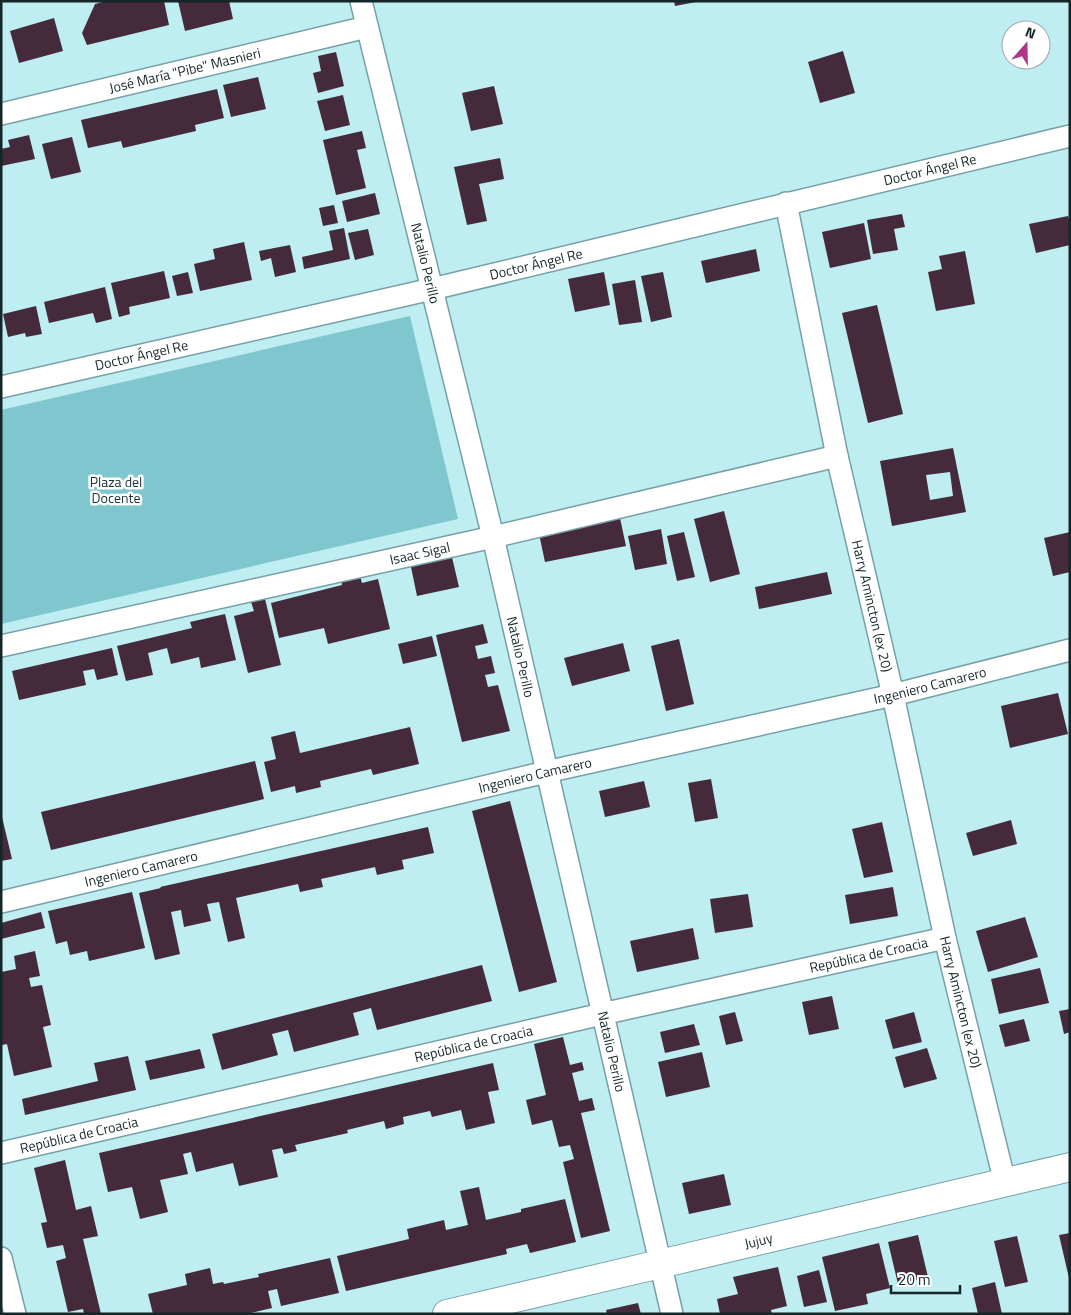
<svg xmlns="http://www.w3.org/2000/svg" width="1071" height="1315" font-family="'Titillium Web',sans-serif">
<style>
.green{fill:#7fc6ce}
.building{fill:#452a3b;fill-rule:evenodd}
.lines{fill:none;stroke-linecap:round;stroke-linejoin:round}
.street-casing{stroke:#75a1a6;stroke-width:24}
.secondary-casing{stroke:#75a1a6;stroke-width:30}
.street{stroke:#fff;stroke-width:21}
.secondary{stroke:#fff;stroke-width:28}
.labels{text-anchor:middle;stroke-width:5;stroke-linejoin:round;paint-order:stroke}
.street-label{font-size:14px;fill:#142628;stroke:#fff}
.park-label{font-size:14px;fill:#1c3335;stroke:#fff}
</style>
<rect width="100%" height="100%" fill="#beedf2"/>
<path class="green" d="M410,316L458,519L1,624V410Z"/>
<path class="building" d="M106,1H164L169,25L87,45L82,33L95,4Z
M178,1H229L233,19L185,31Z
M674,1H695L696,2L675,6Z
M54,18L63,51L19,63L10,31Z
M843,51L855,93L820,103L808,62Z
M336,52L344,86L318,93L313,73L321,71L318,56Z
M258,77L266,109L231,117L223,85Z
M494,86L503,124L471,131L462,93Z
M217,89L224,118L195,125L196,131L123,148L121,141L88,148L81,120Z
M343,95L350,125L325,131L317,101Z
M362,131L366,148L357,150L366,188L336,195L323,140Z
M29,135L35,159L1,166V149L10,147L8,140Z
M72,137L81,172L51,179L42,144Z
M500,158L504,179L479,184L487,221L467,225L454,167Z
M375,193L380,214L347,222L342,201Z
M334,205L338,223L323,226L319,208Z
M902,214L905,227L894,229L898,250L873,254L867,220Z
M1068,216L1070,223V245L1036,253L1029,224Z
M864,223L871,259L830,268L822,232Z
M344,228L350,259L304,269L302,257L333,250L329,231Z
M368,229L374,255L355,260L348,233Z
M244,242L252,280L200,291L194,264L215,259L213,249Z
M290,245L296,272L275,277L271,258L261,261L259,251Z
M756,249L760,271L706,283L701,261Z
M965,251L975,304L936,311L928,272L942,269L939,256Z
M164,271L170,298L129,307L130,314L119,317L111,283Z
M188,272L193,293L177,296L172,276Z
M604,272L610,305L575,312L568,279Z
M663,272L672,317L651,322L641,276Z
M635,280L642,322L619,325L612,284Z
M105,287L112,319L96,323L93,313L49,323L44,302Z
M877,305L903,414L868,423L842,313Z
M36,306L42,334L26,337L25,333L8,337L3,314Z
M953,448L966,512L892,526L880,461ZM950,472L953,496L930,500L926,475Z
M724,511L740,574L710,582L694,519Z
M620,518L626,546L545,562L539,534Z
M661,529L667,564L635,570L628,536Z
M684,532L695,577L677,581L667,536Z
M1070,532V572L1053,576L1044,538Z
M451,553L459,587L417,596L410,562Z
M827,572L832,594L759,609L755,587Z
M360,576L362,583L378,579L390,629L328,644L324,628L279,638L271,603L342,585L341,580Z
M265,599L281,665L248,673L234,616L254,611L251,602Z
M225,614L236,660L201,668L199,657L171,664L167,648L148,653L153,675L126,681L117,646L192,628L190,622Z
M483,624L488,643L475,646L478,659L491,656L495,673L485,675L488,687L498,685L510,731L462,742L436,635Z
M432,636L437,656L403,664L398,644Z
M679,639L694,704L666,711L651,646Z
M623,643L630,671L572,686L564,658Z
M112,648L118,675L97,680L94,669L83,671L86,685L19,700L12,671Z
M1058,693L1068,734L1010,748L1001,706Z
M410,727L419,764L373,775L371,769L320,781L321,787L296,793L295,786L271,792L264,762L276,759L271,737L295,731L300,753Z
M255,761L264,799L51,850L41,812Z
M711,779L718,818L695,822L688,783Z
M644,781L650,807L605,817L599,791Z
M510,801L557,982L519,992L472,811Z
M2,817L12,859L1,861V818Z
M1011,820L1017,844L973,856L966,833Z
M882,822L893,872L864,878L852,829Z
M428,827L434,853L402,860L404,869L377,875L375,867L321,879L323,887L300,892L298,884L236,898L245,938L228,942L219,902L207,904L211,921L184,927L181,910L171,912L180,954L155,960L139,893L161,888L160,887Z
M893,887L898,916L850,924L845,895Z
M132,892L145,948L89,961L87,951L70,955L67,941L56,944L48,911Z
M748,894L753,927L715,933L710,899Z
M41,912L45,928L1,939V923Z
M1025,917L1038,957L988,972L976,931Z
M693,928L699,959L637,972L630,941Z
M35,951L40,976L29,978L31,987L42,985L51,1025L43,1027L52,1067L14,1076L7,1044L2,1045L1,1043V972L16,969L14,956Z
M482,965L492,1001L377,1030L371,1008L353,1013L359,1035L294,1052L288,1030L272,1034L278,1055L222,1070L212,1034Z
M1040,968L1049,1003L999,1014L991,979Z
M832,996L839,1029L809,1035L802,1002Z
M1070,1009V1032L1064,1034L1059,1011Z
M735,1012L743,1041L726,1045L719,1016Z
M914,1012L922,1042L893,1049L885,1020Z
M1024,1019L1030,1041L1005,1047L999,1025Z
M694,1024L700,1045L665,1053L660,1032Z
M563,1037L570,1065L582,1062L584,1070L572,1073L579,1101L592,1098L595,1110L581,1113L610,1231L581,1238L563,1162L574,1159L570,1145L559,1147L552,1120L532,1125L526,1100L546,1095L534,1044Z
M927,1048L937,1079L904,1088L895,1057Z
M200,1049L205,1068L150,1080L145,1061Z
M702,1052L710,1087L666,1097L658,1062Z
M128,1056L136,1090L25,1115L22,1099L98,1081L94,1063Z
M493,1063L499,1090L488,1092L495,1123L466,1130L461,1110L432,1117L430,1111L403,1117L404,1124L386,1129L384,1121L347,1130L348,1133L295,1145L297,1151L284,1154L282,1148L272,1150L278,1177L239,1186L233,1163L196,1172L191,1152L183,1154L188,1174L160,1180L168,1212L140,1219L132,1187L108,1192L99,1153Z
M65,1160L76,1210L91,1206L98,1236L83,1239L101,1314H84L83,1309L68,1312L56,1261L66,1258L63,1245L47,1248L41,1223L47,1222L34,1168Z
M724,1174L731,1205L689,1214L682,1183Z
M479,1187L486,1220L521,1212V1209L565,1199L576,1242L530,1253L527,1244L506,1249L507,1254L346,1291L337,1256L409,1239L407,1229L444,1220L446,1230L468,1225L460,1191Z
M1070,1233V1278H1069L1059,1235Z
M918,1235L928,1277L898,1284L888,1242Z
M1017,1236L1028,1282L1005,1287L994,1241Z
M879,1243L890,1288L866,1294L868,1304L835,1311L822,1257Z
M330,1258L339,1293L281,1306L277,1289L268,1291L272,1308L247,1314H153L148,1294L187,1285L185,1274L210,1268L213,1284L223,1282L224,1284L259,1277L258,1274Z
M778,1267L787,1306L771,1310L772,1314H720L717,1299L738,1294L733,1277Z
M819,1270L827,1302L804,1307L797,1276Z
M995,1282L1002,1314H978L972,1288Z
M638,1303L641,1314H607L606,1310Z"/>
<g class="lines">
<g class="street-casing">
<g id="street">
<path id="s1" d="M361,1L493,537L672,1314"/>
<path id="s2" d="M1,114L367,27"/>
<path id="s3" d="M786,203L837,456L893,695L945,938L1005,1183"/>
<path id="s4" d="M1,387L432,289L1070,136"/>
<path id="s5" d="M1,646L493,537L837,456"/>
<path id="s6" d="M1,902L546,772L893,695L1070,650"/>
<path id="s7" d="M1,1153L602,1014L945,938"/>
<path d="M1,1258L15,1314"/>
</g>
</g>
<g class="secondary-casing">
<g id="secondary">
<path id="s8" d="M447,1314L660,1264L1070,1167"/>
</g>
</g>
<use href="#street" class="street"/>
<use href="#secondary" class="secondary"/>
</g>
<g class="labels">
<g class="street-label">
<text dy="5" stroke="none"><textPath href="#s2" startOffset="189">José María "Pibe" Masnieri</textPath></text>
<text dy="5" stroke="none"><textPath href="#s4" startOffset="954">Doctor Ángel Re</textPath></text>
<text dy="5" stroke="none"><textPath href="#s1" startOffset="270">Natalio Perillo</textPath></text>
<text dy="5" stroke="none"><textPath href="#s4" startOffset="549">Doctor Ángel Re</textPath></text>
<text dy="5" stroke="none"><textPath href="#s4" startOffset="144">Doctor Ángel Re</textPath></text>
<text dy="5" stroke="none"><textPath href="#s5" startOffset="429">Isaac Sigal</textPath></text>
<text dy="5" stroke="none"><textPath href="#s3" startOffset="412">Harry Amincton (ex 20)</textPath></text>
<text dy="5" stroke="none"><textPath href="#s1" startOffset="675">Natalio Perillo</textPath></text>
<text dy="5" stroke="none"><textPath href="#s6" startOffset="954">Ingeniero Camarero</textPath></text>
<text dy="5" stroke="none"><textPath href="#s6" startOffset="549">Ingeniero Camarero</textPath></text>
<text dy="5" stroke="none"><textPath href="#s6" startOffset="144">Ingeniero Camarero</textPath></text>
<text dy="5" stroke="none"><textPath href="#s7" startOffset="890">República de Croacia</textPath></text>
<text dy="5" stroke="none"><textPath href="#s3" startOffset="818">Harry Amincton (ex 20)</textPath></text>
<text dy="5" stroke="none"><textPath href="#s7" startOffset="485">República de Croacia</textPath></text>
<text dy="5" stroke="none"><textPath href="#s1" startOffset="1080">Natalio Perillo</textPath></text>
<text dy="5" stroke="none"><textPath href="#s7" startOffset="80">República de Croacia</textPath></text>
<text dy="5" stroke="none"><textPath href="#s8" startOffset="320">Jujuy</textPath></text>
</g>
<g class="park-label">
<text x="116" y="487">Plaza del<tspan x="116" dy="16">Docente</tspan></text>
</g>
</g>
<rect width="1071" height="1315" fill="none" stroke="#142628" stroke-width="5"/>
<g transform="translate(1026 45) rotate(20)"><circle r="24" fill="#ffffff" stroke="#a1a8a9"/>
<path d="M0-4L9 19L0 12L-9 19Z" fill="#ae368b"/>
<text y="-8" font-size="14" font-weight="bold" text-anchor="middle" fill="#142628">N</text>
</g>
<path d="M891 1285v8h69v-8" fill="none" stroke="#142628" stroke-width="2.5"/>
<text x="898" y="1285" font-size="15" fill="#142628" stroke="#ffffff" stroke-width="4" paint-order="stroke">20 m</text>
</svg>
